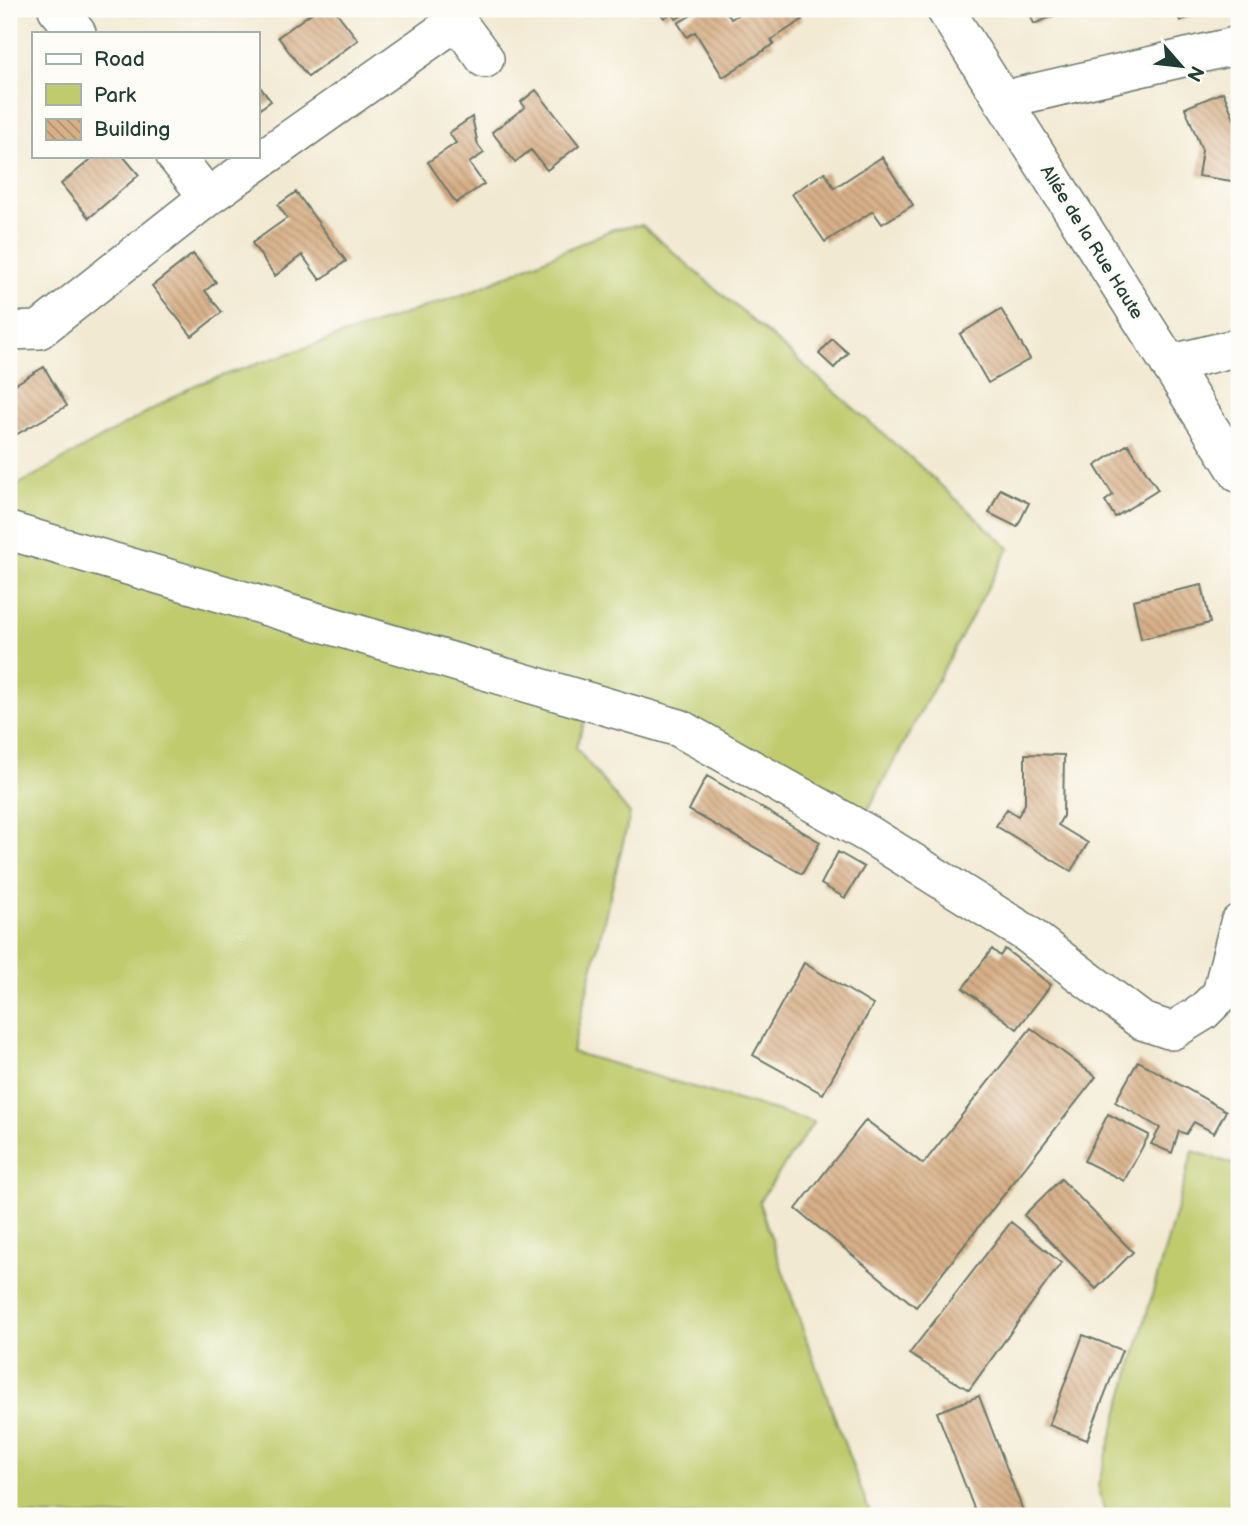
<svg xmlns="http://www.w3.org/2000/svg" width="1248" height="1525" font-family="'Balsamiq Sans',sans-serif">
<style>
.green{fill:#bfcb6d;stroke:#6f8450;stroke-width:2}
.building{fill:url(#building-back-hatch)}
.lines{fill:none;stroke-linecap:round;stroke-linejoin:round}
.minor-casing{stroke:#69796b;stroke-width:40}
.minor{stroke:#fff;stroke-width:37}
.labels{text-anchor:middle;stroke-width:5;stroke-linejoin:round;paint-order:stroke}
.street-label{font-size:18px;fill:#1f3d34;stroke:#fdfcf7}
</style>
<defs>
<pattern id="building-back-hatch" width="6" height="6" patternUnits="userSpaceOnUse" patternTransform="scale(1.75)"><rect width="6" height="6" fill="#d8b088"/><path d="M-1 5l2 2M0 0l6 6M5-1l2 2" fill="none" stroke="#af9070"/></pattern>
</defs>
<rect width="100%" height="100%" fill="#fdfcf7"/>
<filter id="ink" filterUnits="userSpaceOnUse"><feTurbulence type="fractalNoise" baseFrequency=".0143" numOctaves="2"/><feDisplacementMap in="SourceGraphic" scale="14" xChannelSelector="R" yChannelSelector="G"/><feConvolveMatrix kernelMatrix="1 2 1 2 8 2 1 2 1" color-interpolation-filters="sRGB"/></filter>
<filter id="wash" filterUnits="userSpaceOnUse"><feTurbulence type="fractalNoise" baseFrequency=".00686" numOctaves="4" result="noise"/><feDisplacementMap in="SourceGraphic" scale="28" xChannelSelector="R" yChannelSelector="G"/><feGaussianBlur stdDeviation="1.57" result="paint"/><feColorMatrix in="noise" values="0 0 0 0 0 0 0 0 0 0 0 0 0 0 0 0 0 1.4 0 .05"/><feComposite in="paint" operator="in"/></filter>
<g filter="url(#wash)">
<rect width="100%" height="100%" fill="#f2e9d2"/>
<path class="green" d="M642,225L910,457L1009,548L863,819L682,718L9,517V490L195,385L470,292L613,229Z
M9,542L588,711L576,748L630,814L572,1052L814,1122L759,1202L810,1350L871,1516H9Z
M1193,1151L1239,1166V1516H1106L1098,1485Z"/>
<g id="blocks">
<path class="building" d="M317,9H334L358,40L308,77L278,37Z
M658,9H682L685,13L676,19L672,13L664,18Z
M702,9H725L731,19L747,9H810L799,15L802,20L771,40L774,44L723,77L695,32L687,37L678,23Z
M1028,9H1070L1034,24Z
M1175,9H1209L1180,21Z
M257,83L271,101L257,111Z
M536,90L579,145L547,170L531,150L515,162L492,132L525,107L521,102Z
M1223,92L1239,130V182L1198,176L1202,150L1185,108Z
M472,117L478,145L484,153L469,163L484,184L456,203L428,162L456,143L449,133Z
M95,156H123L139,175L89,218L61,184Z
M882,157L913,205L882,224L873,211L825,242L792,194L825,172L834,188Z
M296,192L346,261L320,280L302,255L275,276L252,243L287,218L278,205Z
M193,254L216,282L205,291L222,312L192,336L152,286Z
M1001,309L1030,359L988,383L960,334Z
M832,339L848,353L834,368L819,354Z
M44,367L67,406L10,438L9,388Z
M1128,444L1158,490L1115,517L1105,501L1113,495L1095,466Z
M1000,489L1029,503L1017,527L989,513Z
M1202,585L1210,623L1141,639L1133,600Z
M1025,754L1064,755L1063,816L1058,825L1088,843L1071,871L996,826L1007,809L1018,816L1025,804Z
M707,776L820,842L802,874L689,810Z
M838,852L864,867L845,898L821,884Z
M992,949L1000,956L1005,949L1051,985L1017,1029L963,988Z
M804,963L873,1005L823,1094L753,1055Z
M1031,1028L1096,1077L916,1307L796,1209L866,1120L923,1164Z
M1138,1061L1226,1111L1214,1133L1194,1122L1186,1134L1179,1131L1172,1153L1151,1144L1160,1128L1115,1102Z
M1108,1114L1149,1135L1124,1181L1084,1161Z
M1061,1179L1133,1252L1096,1289L1024,1215Z
M1011,1222L1061,1263L969,1390L909,1354Z
M1083,1335L1122,1350L1087,1440L1049,1425Z
M979,1396L1025,1516H977L937,1412Z"/>
</g>
</g>
<g filter="url(#ink)">
<use href="#blocks" fill-opacity="0" stroke="#69796b" stroke-width="2"/>
<g class="lines">
<g class="minor-casing">
<path id="minor" d="M57,9L77,33
M945,9L1239,474
M1002,100L1239,45
M175,156L208,197L457,21L485,59
M9,331L39,330L208,197
M1169,364L1239,347
M9,531L679,728L868,834L1026,933L1142,1021L1172,1031L1203,1012L1221,994L1239,923"/>
</g>
<use href="#minor" class="minor"/>
</g>
</g>
<g class="labels">
<g class="street-label">
<text transform="translate(1092 242) rotate(58)" y="6">Allée de la Rue Haute</text>
</g>
</g>
<rect width="1248" height="1525" fill="none" stroke="#fdfcf7" stroke-width="35"/>
<rect x="32" y="32" width="228" height="126" fill="#fdfcf7" stroke="#a4b0a9" stroke-width="2"/>
<rect x="46" y="54" width="35" height="10" fill="#ffffff" stroke="#a4b0a9" stroke-width="2"/>
<text x="94" y="66" font-size="21" fill="#1f3d34">Road</text>
<rect x="46" y="84" width="35" height="21" fill="#bfcb6d" stroke="#a4b0a9" stroke-width="2"/>
<text x="94" y="102" font-size="21" fill="#1f3d34">Park</text>
<rect x="46" y="119" width="35" height="21" fill="url(#building-back-hatch)" stroke="#a4b0a9" stroke-width="2"/>
<text x="94" y="136" font-size="21" fill="#1f3d34">Building</text>
<g transform="translate(1181 66) rotate(118)" stroke="#fdfcf7" stroke-width="5" paint-order="stroke">
<path d="M0-5L12 26L0 18L-12 26Z" fill="#1f3d34"/>
<text y="-10" font-size="19" font-weight="bold" text-anchor="middle" fill="#1f3d34">N</text>
</g>
</svg>
